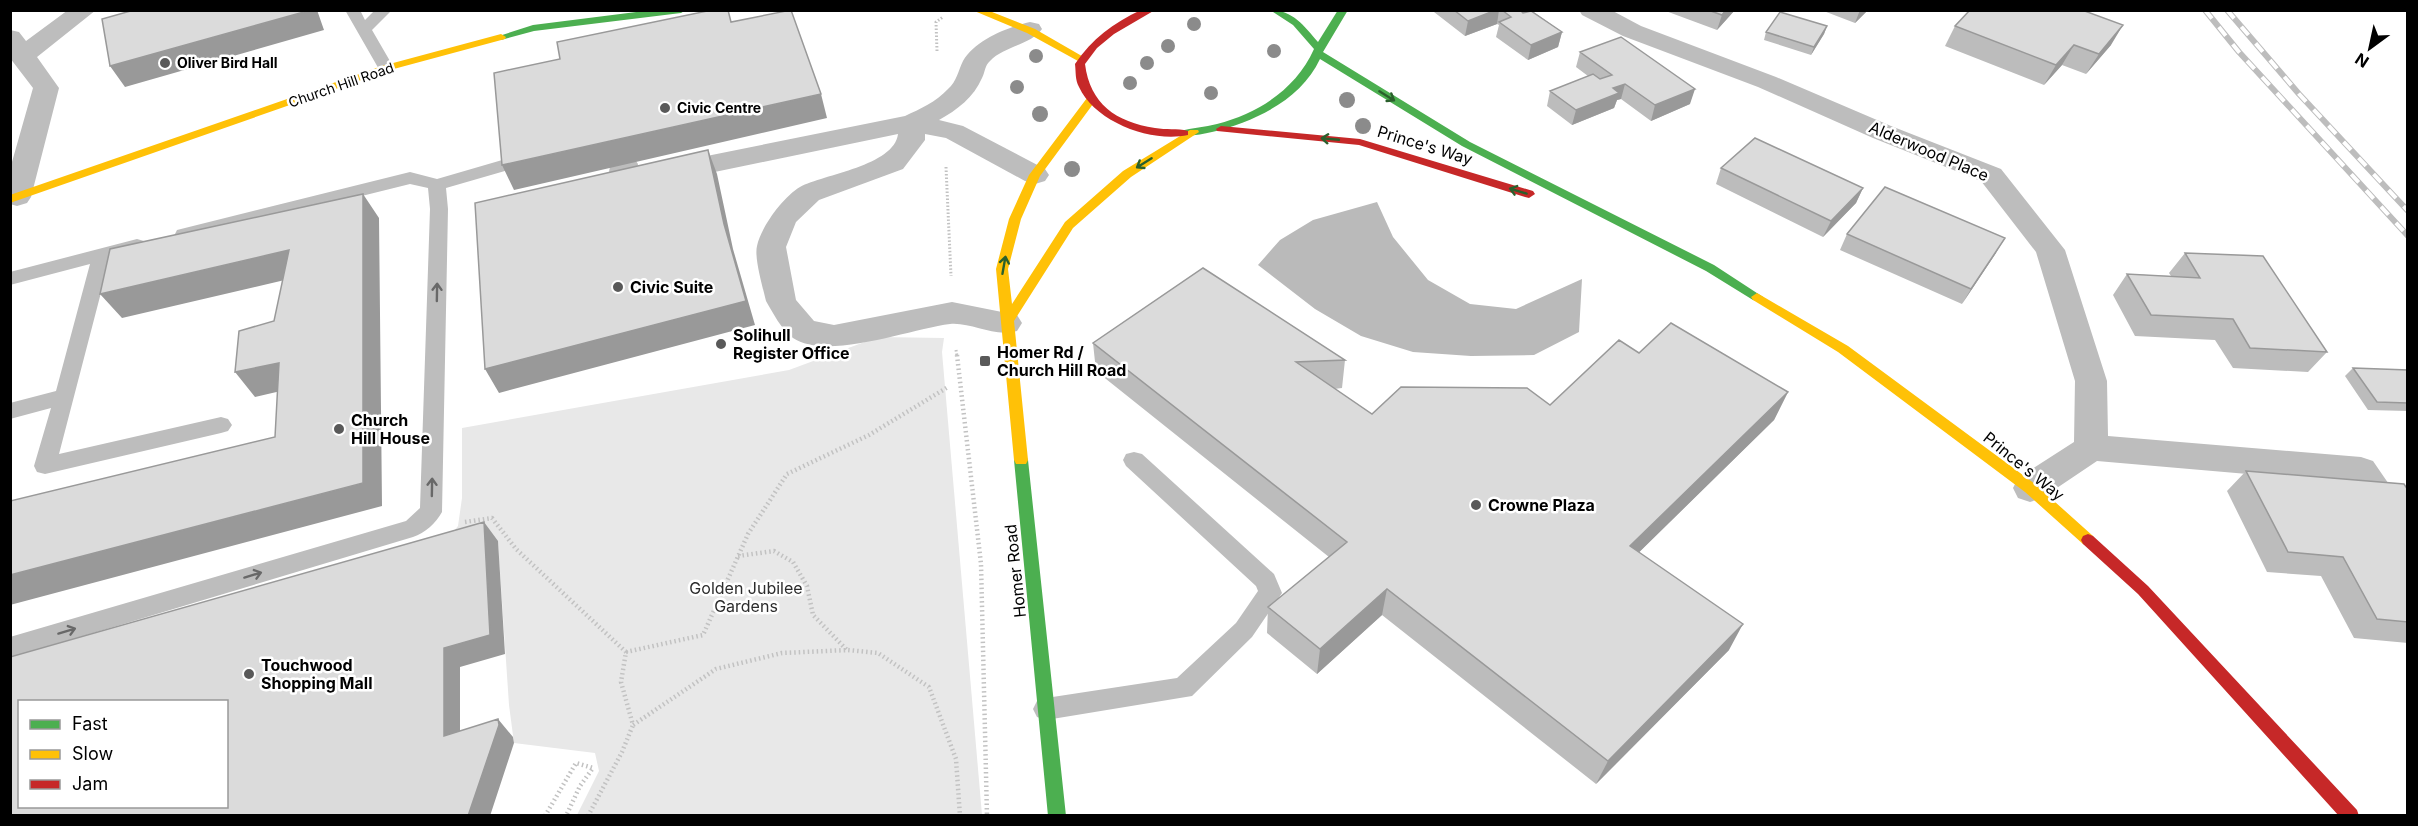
<svg xmlns="http://www.w3.org/2000/svg" width="2418" height="826" font-family="Inter,sans-serif">
<style>
.green{fill:#e8e8e8}
.water{fill:#bababa}
.lines{fill:none;stroke-linecap:round;stroke-linejoin:round}
.path-far1{stroke:#c2c2c2;stroke-width:3;stroke-dasharray:1.5 2;stroke-linecap:butt}
.path{stroke:#c2c2c2;stroke-width:4.5;stroke-dasharray:1.5 3;stroke-linecap:butt}
.lane{fill:#bdbdbd;fill-rule:evenodd}
.street{fill:#bdbdbd;fill-rule:evenodd}
.fast{fill:#4caf50;fill-rule:evenodd}
.slow{fill:#ffc107;fill-rule:evenodd}
.jam{fill:#c62828;fill-rule:evenodd}
.rail-casing{stroke:#bdbdbd;stroke-width:6}
.rail{stroke:#fff;stroke-width:4;stroke-dasharray:11;stroke-linecap:butt}
.tree{fill:#8b8b8b}
.wall{fill:#bcbcbc}
.shaded-wall{fill:#999}
.building{fill:#dbdbdb;stroke:#999;stroke-width:1.5;fill-rule:evenodd}
.oneway{stroke:#2a602c}
.oneway2{stroke:#686868}
.poi-dot{fill:#595959;stroke:#fff;stroke-width:2}
.labels{text-anchor:middle;stroke-width:5;stroke-linejoin:round;paint-order:stroke}
.far-poi-label{font-size:14px;font-weight:bold;fill:#000;stroke:#fff;text-anchor:start}
.far-street-label{font-size:14px;fill:#000;stroke:#fff}
.street-label{font-size:16px;fill:#000;stroke:#fff}
.poi-label{font-size:16px;font-weight:bold;fill:#000;stroke:#fff;text-anchor:start}
.park-label{font-size:16px;fill:#2c2c2c;stroke:#fff}
</style>
<rect width="100%" height="100%" fill="#fff"/>
<path class="green" d="M878,337L944,338L942,352L982,815H577L599,771L595,753L514,743L509,705L498,542L430,561L458,526L462,498V428L789,370Z"/>
<path class="water" d="M1377,202L1393,237L1428,280L1470,304L1516,309L1582,279L1579,332L1534,355L1471,356L1413,352L1361,336L1315,309L1258,265L1280,240L1313,220Z"/>
<g class="lines">
<path class="path-far1" d="M937,51L936,22L943,17
M946,167L951,276
M956,350L957,356"/>
<path class="path" d="M957,355L981,564L987,816
M465,522L492,518L516,549L626,652L621,682L633,725L716,669L782,653L848,650L878,653L929,687L956,759L960,816
M738,556L774,551L793,562L807,586L813,615L847,650
M626,652L703,635L748,534L787,474L869,435L948,387
M545,816L576,763L593,768L580,786L566,816
M588,816L622,752L633,725"/>
<path class="lane" d="M345,10H360L365,20L375,10H392L372,30L394,68L392,71H380Z
M513,157L519,159L522,163L519,167L446,188L448,209L442,512C436,523 425,533 413,537L10,658V637L406,521L420,508L430,209L428,188L410,184L184,240L177,238L175,234L177,230L410,172L437,179Z
M137,239L144,241L146,245L144,249L110,258L59,454L221,417L228,419L232,425L228,431L221,433L45,474L37,472L34,466L51,408L10,419V403L56,391L90,264L10,285V272Z
M1134,452L1142,454L1274,574L1282,593L1252,637L1192,696L1046,720L1037,717L1033,709L1037,701L1046,698L1177,678L1236,623L1258,591L1256,586L1126,466L1123,460L1126,454Z"/>
<path class="street" d="M68,10H96L37,57L59,88L31,197L27,203L17,206L10,204V169L33,88L10,58V30L19,32L26,41Z
M1579,10H1611L1641,26L1776,77L1891,126L2001,169L2065,250L2107,381L2108,436L2361,457L2373,461L2408,512V557L2395,552L2351,483L2097,461L2042,498L2030,502L2018,498L2013,488L2018,478L2074,442L2075,381L2036,252L1981,181L1873,138L1758,87L1623,36L1582,15Z
M1030,22L1039,24L1042,29C1031,45 1004,46 990,61C985,65 985,72 982,78C974,97 957,110 939,120L963,126L1045,169L1049,175L1045,181L1035,184L1025,181L946,138L925,134V140L903,169L819,200L796,222L786,247L796,300L814,321L834,325L952,302L1017,315L1022,323L1017,331C994,338 972,322 950,324C910,329 827,361 793,338C781,329 773,313 766,301C763,288 754,258 757,246C761,227 783,197 800,187C824,174 894,166 898,134L623,191L613,188C607,179 608,167 614,158L624,155L634,158L638,164L637,170L905,116C920,109 936,102 948,89C957,81 958,71 963,61C975,40 1008,27 1030,22Z"/>
<path class="fast" d="M652,10H686L681,13L534,31L501,40L496,37L533,25Z
M1270,10C1293,10 1304,26 1318,42L1338,10H1348L1323,52L1470,142L1714,265L1763,297L1757,301L1753,300L1706,271L1462,146L1320,59C1301,100 1254,122 1212,132C1202,134 1190,137 1180,135V131C1192,128 1205,127 1217,124C1259,113 1296,89 1314,49L1293,25Z
M1021,455L1026,456L1028,460L1066,816H1048L1014,460L1016,456Z"/>
<path class="slow" d="M972,10H987L1035,29L1087,59L1082,62L1078,61L1027,33Z
M501,34L506,37L505,39L390,70L10,203V195L382,66Z
M1091,97L1096,100L1040,176L1021,219L1008,269L1012,304L1065,222L1123,171L1190,130H1198L1199,132L1131,177L1073,228L1014,321L1028,460L1026,464H1016L1014,460L996,269L1009,219L1029,175L1087,98Z
M1757,293L1848,346L2035,484L2093,536L2095,540L2093,544L2088,546L2083,544L2025,492L1838,352L1753,300L1751,297Z"/>
<path class="jam" d="M1141,10H1155L1114,34L1097,48L1085,64C1090,104 1116,122 1155,128C1166,130 1177,128 1188,131V135C1151,143 1095,122 1079,87C1075,80 1076,72 1075,64C1092,39 1113,23 1141,10Z
M1221,126L1360,139L1533,191L1535,194L1529,198L1525,197L1359,145L1217,131L1216,129Z
M2088,534L2093,536L2148,586L2357,810L2359,816H2339L2138,594L2083,544L2081,540L2083,536Z"/>
<g class="rail-casing">
<path id="rail" d="M2205,10L2239,52L2408,236
M2227,10L2299,94L2408,211"/>
</g>
<use href="#rail" class="rail"/>
</g>
<g class="tree">
<circle cx="1194" cy="24" r="7"/>
<circle cx="1168" cy="46" r="7"/>
<circle cx="1274" cy="51" r="7"/>
<circle cx="1036" cy="56" r="7"/>
<circle cx="1147" cy="63" r="7"/>
<circle cx="1130" cy="83" r="7"/>
<circle cx="1017" cy="87" r="7"/>
<circle cx="1211" cy="93" r="7"/>
<circle cx="1347" cy="100" r="8"/>
<circle cx="1040" cy="114" r="8"/>
<circle cx="1363" cy="126" r="8"/>
<circle cx="1072" cy="169" r="8"/>
</g>
<path class="wall" d="M1434,10H1531L1562,32L1558,47L1528,60L1496,37L1499,25L1497,24L1465,36L1434,12Z
M1663,10H1735L1717,30Z
M1821,10H1868L1855,23Z
M1827,26L1824,34L1811,55L1764,40L1766,32Z
M1955,26L2111,45L2086,74L2062,65L2044,85L1945,46Z
M1580,52L1690,104L1651,121L1621,99L1617,100L1614,108L1572,125L1547,106L1550,91L1588,76L1576,67Z
M1721,168L1863,188L1856,203L1823,237L1716,184Z
M1847,234L1996,253L1962,304L1840,250Z
M2185,253L2327,352L2308,372L2233,368L2215,340L2135,336L2113,295L2127,274L2171,276L2169,273Z
M1093,343L1345,360L1342,388L1334,389L1372,414L1550,405L1639,353L1788,392L1774,420L1639,552L1729,650L1596,784L1382,615L1317,674L1267,633L1268,607L1329,557L1096,371Z
M2353,368L2408,370V411L2368,410L2345,376Z
M2246,471L2408,490V643L2354,638L2321,576L2267,572L2227,491Z"/>
<path class="shaded-wall" d="M311,10H317L324,30L125,87L110,66Z
M1496,10H1499L1497,24L1465,36L1468,21Z
M1726,10H1735L1717,30L1722,15Z
M1860,10H1868L1855,23Z
M2123,25L2111,45L2086,74L2099,54Z
M1827,26L1824,34L1811,55L1814,47Z
M1562,32L1558,47L1528,60L1531,45Z
M2074,45L2062,65L2044,85L2056,65Z
M1625,84L1621,99L1617,100L1614,108L1572,125L1576,110L1613,88Z
M1695,89L1690,104L1651,121L1655,105Z
M821,94L827,118L514,190L502,165Z
M708,150L717,174L733,249L755,325L499,393L485,369L724,224Z
M1863,188L1856,203L1823,237L1831,221Z
M363,194L379,218L382,506L10,605V575L363,483Z
M2005,238L1996,253L1962,304L1971,289Z
M289,250L306,275L122,318L100,294Z
M279,363L298,387L255,397L235,372Z
M1788,392L1774,420L1619,572L1630,546Z
M484,522L498,541L505,654L460,667V754L444,736V648Z
M1387,589L1382,615L1317,674L1320,649Z
M1743,624L1729,650L1596,784L1608,761Z
M498,719L513,737L514,743L490,816H468Z"/>
<path class="building" d="M134,10H311L110,66L102,19Z
M712,10H728L731,22L791,10L821,94L502,165L494,73L560,59L557,42Z
M1454,10H1496L1468,21Z
M1502,10H1520L1523,13L1531,11L1562,32L1531,45L1499,22L1511,17Z
M1708,10H1726L1722,15Z
M1970,10H2082L2123,25L2099,54L2074,45L2056,65L1955,26Z
M1780,12L1827,26L1814,47L1766,32Z
M1621,37L1695,89L1655,105L1625,84L1613,88L1619,93L1576,110L1550,91L1593,74L1600,79L1612,75L1580,52Z
M1755,138L1863,188L1831,221L1721,168Z
M708,150L724,224L746,301L485,369L475,203Z
M1885,187L2005,238L1971,289L1847,234Z
M363,194V483L10,575V501L275,437L279,363L235,372L239,331L274,321L289,250L100,294L110,249Z
M2185,253L2263,256L2327,352L2250,348L2233,319L2151,315L2127,274L2200,278Z
M1203,268L1345,360L1296,362L1372,414L1401,387L1527,388L1550,405L1619,340L1639,353L1671,323L1788,392L1630,546L1743,624L1608,761L1387,589L1320,649L1268,607L1347,542L1093,343Z
M2353,368L2408,370V403L2377,402Z
M2246,471L2404,484L2408,490V622L2377,619L2343,557L2288,552Z
M484,522L490,635L444,648V736L498,719L499,725L468,816H10V657ZM20,702H226V807H20Z"/>
<defs><path id="oneway-shaft" d="M-6 0H5M1.5-3L5.5 0L1.5 3" fill="none" stroke-width="1.6" stroke-linecap="round" stroke-linejoin="round" transform="scale(1.5)"/></defs>
<g class="oneway">
<use href="#oneway-shaft" transform="translate(1387 96) rotate(32)"/>
<use href="#oneway-shaft" transform="translate(1330 139) rotate(-175)"/>
<use href="#oneway-shaft" transform="translate(1144 163) rotate(148)"/>
<use href="#oneway-shaft" transform="translate(1518 191) rotate(-163)"/>
<use href="#oneway-shaft" transform="translate(1004 265) rotate(-80)"/>
</g>
<g class="oneway2">
<use href="#oneway-shaft" transform="translate(437 292) rotate(-89)"/>
<use href="#oneway-shaft" transform="translate(432 487) rotate(-89)"/>
<use href="#oneway-shaft" transform="translate(253 575) rotate(-17)"/>
<use href="#oneway-shaft" transform="translate(67 631) rotate(-17)"/>
</g>
<g class="poi-dot">
<circle cx="165" cy="63" r="6"/>
<circle cx="665" cy="108" r="6"/>
<circle cx="618" cy="287" r="6"/>
<circle cx="721" cy="344" r="6"/>
<rect x="979" y="355" width="12" height="12" rx="3"/>
<circle cx="339" cy="429" r="6"/>
<circle cx="1476" cy="505" r="6"/>
<circle cx="249" cy="674" r="6"/>
</g>
<g class="labels">
<g class="far-poi-label">
<text x="177" y="68">Oliver Bird Hall</text>
<text x="677" y="113">Civic Centre</text>
</g>
<g class="far-street-label">
<text transform="translate(341 85) rotate(-19)" y="5">Church Hill Road</text>
</g>
<g class="street-label">
<text transform="translate(1425 145) rotate(17)" y="6">Prince's Way</text>
<text transform="translate(1929 151) rotate(23)" y="6">Alderwood Place</text>
<text transform="translate(2024 466) rotate(39)" y="6">Prince's Way</text>
<text transform="translate(1015 571) rotate(-96)" y="6">Homer Road</text>
</g>
<g class="poi-label">
<text x="630" y="293">Civic Suite</text>
<text x="733" y="341">Solihull<tspan x="733" dy="18">Register Office</tspan></text>
<text x="997" y="358">Homer Rd /<tspan x="997" dy="18">Church Hill Road</tspan></text>
<text x="351" y="426">Church<tspan x="351" dy="18">Hill House</tspan></text>
<text x="1488" y="511">Crowne Plaza</text>
<text x="261" y="671">Touchwood<tspan x="261" dy="18">Shopping Mall</tspan></text>
</g>
<g class="park-label">
<text x="746" y="594">Golden Jubilee<tspan x="746" dy="18">Gardens</tspan></text>
</g>
</g>
<rect width="2418" height="826" fill="none" stroke="#000000" stroke-width="24"/>
<rect x="18" y="700" width="210" height="108" fill="#ffffff" stroke="#999999" stroke-width="1.5"/>
<rect x="30" y="720" width="30" height="9" fill="#4caf50" stroke="#999999" stroke-width="1.5"/>
<text x="72" y="730" font-size="18" fill="#000000">Fast</text>
<rect x="30" y="750" width="30" height="9" fill="#ffc107" stroke="#999999" stroke-width="1.5"/>
<text x="72" y="760" font-size="18" fill="#000000">Slow</text>
<rect x="30" y="780" width="30" height="9" fill="#c62828" stroke="#999999" stroke-width="1.5"/>
<text x="72" y="790" font-size="18" fill="#000000">Jam</text>
<g transform="translate(2370 48) rotate(213)" stroke="#ffffff" stroke-width="4.5" paint-order="stroke">
<path d="M0-4.5L10 22L0 15L-10 22Z" fill="#000000"/>
<text y="-9" font-size="16" font-weight="bold" text-anchor="middle" fill="#000000">N</text>
</g>
</svg>
